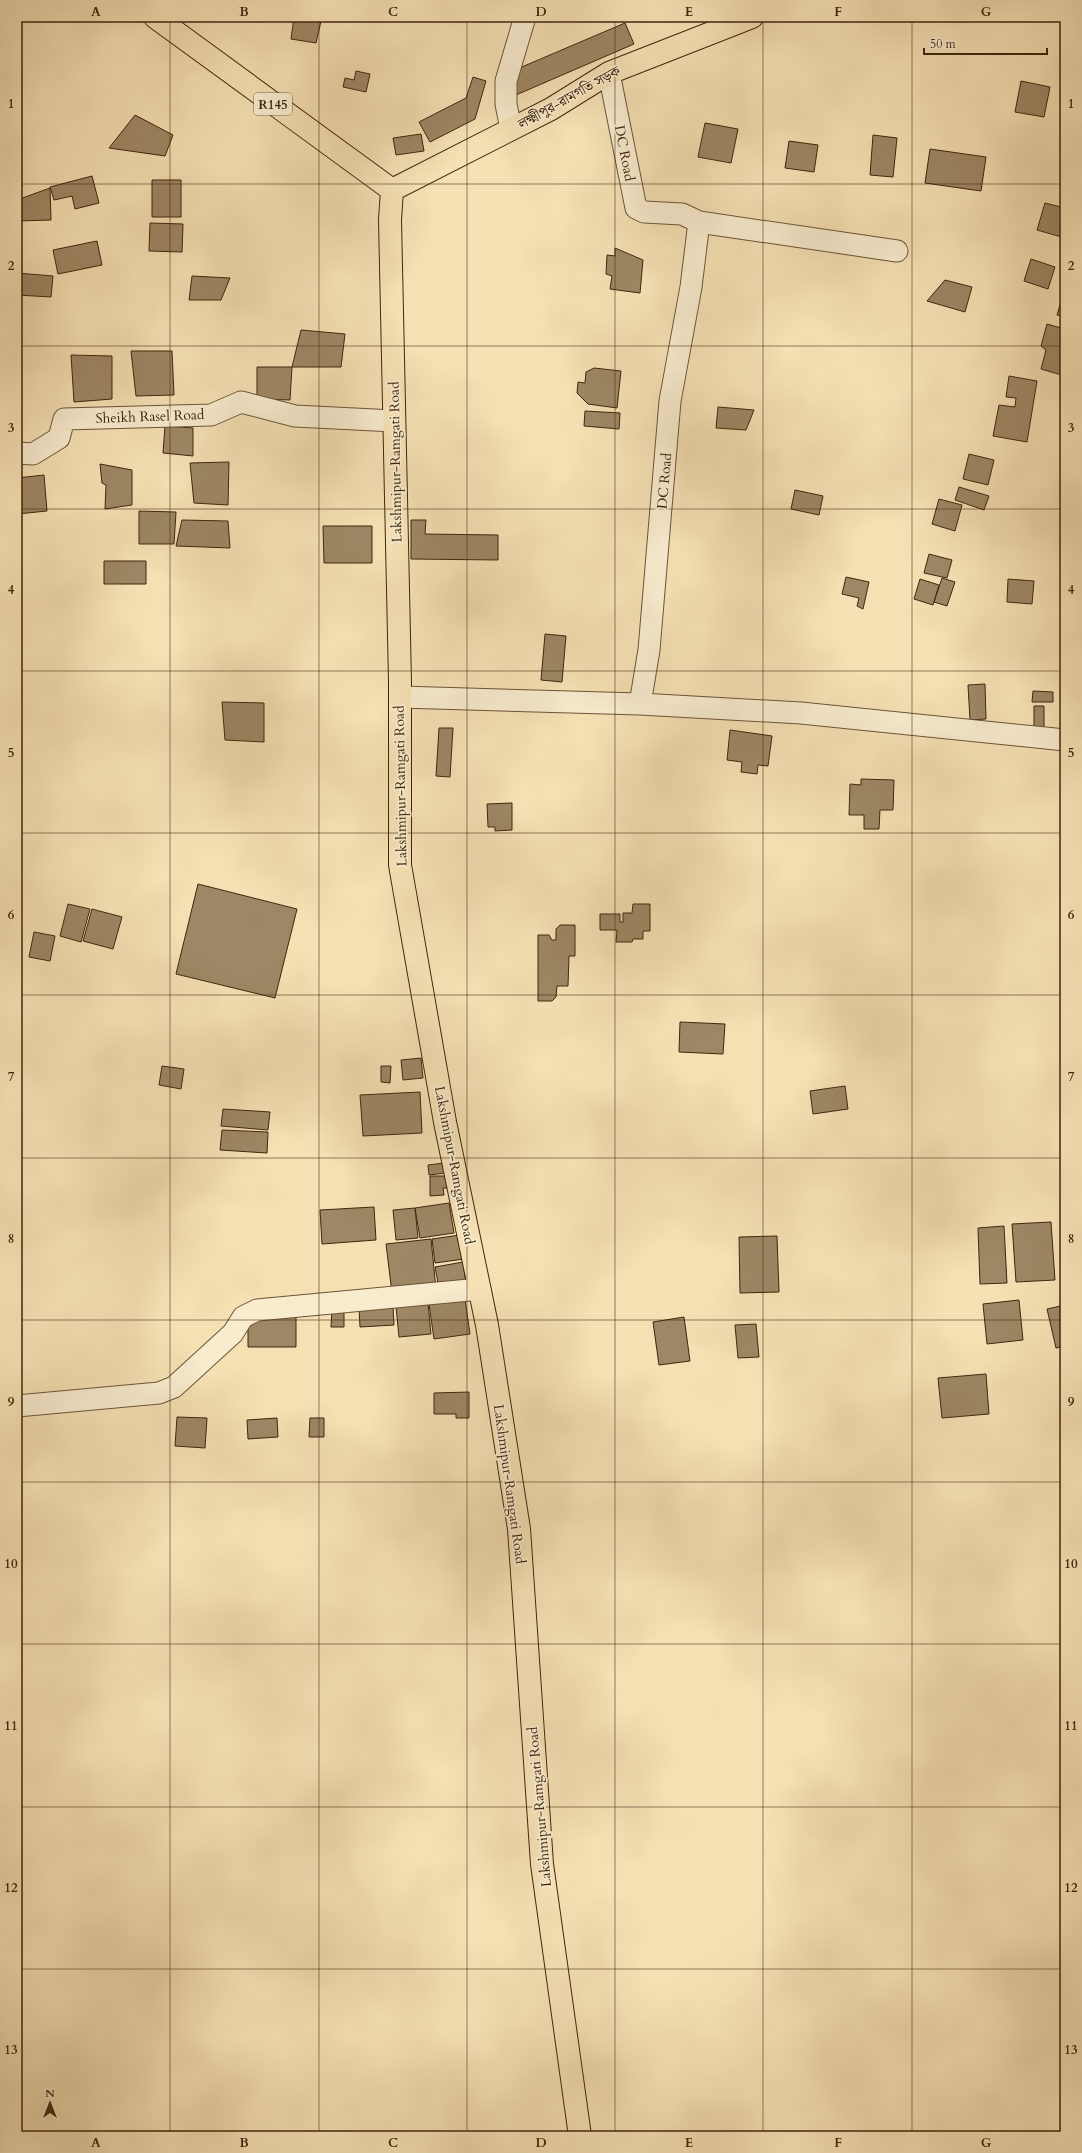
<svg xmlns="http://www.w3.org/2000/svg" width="1082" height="2153" font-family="Cardo,'Noto Serif Bengali',serif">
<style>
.building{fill:#9d8764;stroke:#3f260e}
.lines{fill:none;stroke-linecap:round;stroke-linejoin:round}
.minor-casing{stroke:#6c5437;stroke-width:23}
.major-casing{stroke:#3f260e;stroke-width:24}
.minor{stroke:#f8ebce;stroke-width:21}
.major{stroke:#f4e0b3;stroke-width:22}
.grid{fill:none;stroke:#3f260e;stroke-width:1;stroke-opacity:0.55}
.labels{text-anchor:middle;stroke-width:3.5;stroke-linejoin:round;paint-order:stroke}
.shield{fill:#f8ebce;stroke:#766148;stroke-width:1}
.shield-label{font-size:13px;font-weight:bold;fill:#3f260e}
.street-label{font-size:14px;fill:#3f260e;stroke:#f8ebce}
.neatline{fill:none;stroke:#3f260e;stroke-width:1.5}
.grid-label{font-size:13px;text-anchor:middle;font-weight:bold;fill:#3f260e}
</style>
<rect width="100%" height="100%" fill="#f4e0b3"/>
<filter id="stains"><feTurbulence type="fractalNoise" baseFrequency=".005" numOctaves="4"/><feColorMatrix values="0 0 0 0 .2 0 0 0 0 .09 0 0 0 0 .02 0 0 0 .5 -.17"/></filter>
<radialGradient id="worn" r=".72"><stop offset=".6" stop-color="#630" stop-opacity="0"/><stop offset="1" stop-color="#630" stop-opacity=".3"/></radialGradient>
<path class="building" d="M294,17H322L316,43L291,39Z
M601,17H633V19L601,20Z
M625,23L634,44L509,98L517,69Z
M356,71L370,74L366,92L343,87L345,78L354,80Z
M473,77L486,81L475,119L430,142L419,122L466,98Z
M1021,81L1050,87L1044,117L1015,112Z
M135,115L173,135L165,156L109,148Z
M705,123L738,129L731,163L698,157Z
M421,134L424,151L396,155L393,138Z
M873,135L897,138L893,177L870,175Z
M789,141L818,145L814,172L785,168Z
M930,149L986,157L981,191L925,183Z
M92,176L99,203L75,209L72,196L54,200L50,187Z
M152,180H181V217H152Z
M50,188L51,220L17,221V200Z
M1045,203L1065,208V238L1037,230Z
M150,223L183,224L182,252L149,251Z
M97,241L102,265L58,274L53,250Z
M615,248L643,260L640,293L610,289L612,276L606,274L607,255L615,256Z
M1031,259L1055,267L1048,289L1024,281Z
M17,273L53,276L51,297L17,295Z
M192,276L230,278L221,300H189Z
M945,280L972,287L965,312L927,301Z
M1061,301L1065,303V317L1057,315Z
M1047,324L1065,329V376L1041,369L1046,350L1041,346Z
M301,330L345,334L341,367H292Z
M131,351H172L174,395L136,396Z
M71,355L112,356V399L74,402Z
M257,367H292L290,400L257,399Z
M594,368L621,371L617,408L588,404L577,393L578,382L585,383L586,372Z
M1009,376L1037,381L1027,442L993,436L999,405L1015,407L1016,398L1006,397Z
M718,407L754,410L746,430L716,428Z
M585,411L620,413L619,429L584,426Z
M165,426L193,428V456L163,453Z
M969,454L994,460L988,485L963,479Z
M229,462L228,505L194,503L190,463Z
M100,464L132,470V505L105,509L106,485L102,483Z
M44,475L47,511L17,514V478Z
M959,487L989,496L984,510L955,500Z
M795,490L823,496L819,515L791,509Z
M939,499L962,505L955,531L932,524Z
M139,511L176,512L174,544H139Z
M182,520L228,521L230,548L176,546Z
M411,520H426L425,534L498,535V560L411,559Z
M323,526H372V563H324Z
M929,554L952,560L947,578L924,573Z
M104,561H146V584H104Z
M846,577L869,582L863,609L857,606L859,598L842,594Z
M942,578L955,582L947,606L934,602Z
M920,579L939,585L933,605L914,599Z
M1008,579L1034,581L1032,604L1007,602Z
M545,634L566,636L562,682L541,680Z
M985,684L986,719L970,720L968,685Z
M1033,691L1053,692V702H1032Z
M222,702L264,703V742L225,740Z
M1034,706H1044V733H1034Z
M439,728H453L450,777L436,776Z
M730,730L772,736L768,766L758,765L757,774L741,772L742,762L727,760Z
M861,779L894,780L893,810H880L879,829H864V815H849L850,784L861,785Z
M512,803V830L495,831V827H488L487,804Z
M198,884L297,909L275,998L176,974Z
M68,904L90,909L81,942L60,936Z
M633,904H650V931H643V939H633L632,942H616L617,930H600V914H620V922H623V913H632Z
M92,909L122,917L113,949L83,941Z
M560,925H575V956H569L568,986H557L556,997L552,1001H538V935H549L552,940H556V929Z
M34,932L55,936L50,961L29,957Z
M680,1022L725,1024L723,1054L679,1052Z
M421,1058L423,1078L403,1080L401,1060Z
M162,1066L184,1069L181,1089L159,1085Z
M381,1066H391L390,1083L381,1082Z
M845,1086L848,1109L813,1114L810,1091Z
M420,1092L422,1133L363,1136L360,1095Z
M223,1109L270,1112L268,1130L221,1126Z
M222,1130L268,1132L267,1153L220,1150Z
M444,1163L445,1173L429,1175L428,1165Z
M430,1176H447V1188H443L444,1195L430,1196Z
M449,1203L454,1233L420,1238L415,1208Z
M374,1207L376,1240L322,1244L320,1210Z
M415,1208L418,1238L396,1240L393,1210Z
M1051,1222L1055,1280L1016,1282L1012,1224Z
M1004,1226L1007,1283L980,1284L978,1228Z
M460,1235L464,1259L435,1263L432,1239Z
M777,1236L779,1292L740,1293L739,1237Z
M431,1239L436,1289L392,1293L386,1244Z
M463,1262L466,1284L439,1288L435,1267Z
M465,1299L470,1334L434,1339L429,1304Z
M1019,1300L1023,1340L987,1344L983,1304Z
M428,1303L431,1334L399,1337L396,1307Z
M1065,1305V1346L1056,1348L1047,1309Z
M393,1306L394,1325L360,1327L359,1308Z
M332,1310H344V1327H331Z
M296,1314V1347H248V1319Z
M684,1317L690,1361L659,1365L653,1322Z
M756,1324L759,1357L738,1358L735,1325Z
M986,1374L989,1414L942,1418L938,1378Z
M469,1392V1418H456V1414H434V1393Z
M177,1417L207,1418L205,1448L175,1446Z
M277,1418L278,1437L248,1439L247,1420Z
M310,1418H324V1437H309Z"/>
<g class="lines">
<g class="minor-casing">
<path id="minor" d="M511,129L506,104V81L525,17
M699,222L897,251
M17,453L33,454L59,438L64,419L211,415L241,402L295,416L394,421
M400,697L640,704L649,650L670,401L691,287L699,222L682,214L644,212L636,208L609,73
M640,704L801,713L1065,740
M17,1406L159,1393L174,1387L233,1333L243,1317L257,1310L480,1289"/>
</g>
<g class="major-casing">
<path id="major" d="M155,17L392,190
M392,190L390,220L400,682V865L445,1122L487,1325L519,1529L542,1864L580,2136
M392,190L551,109L609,73L752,17"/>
</g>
<use href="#minor" class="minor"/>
<use href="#major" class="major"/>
</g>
<path class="grid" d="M170,17V2136M319,17V2136M467,17V2136M615,17V2136M763,17V2136M912,17V2136M17,184H1065M17,346H1065M17,509H1065M17,671H1065M17,833H1065M17,995H1065M17,1158H1065M17,1320H1065M17,1482H1065M17,1644H1065M17,1807H1065M17,1969H1065"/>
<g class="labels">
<rect class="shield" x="254" y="93" width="38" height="22" rx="3"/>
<g class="shield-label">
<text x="273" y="109">R145</text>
</g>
<g class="street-label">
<text transform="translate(569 97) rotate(-29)" y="5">লক্ষ্মীপুর-রামগতি সড়ক</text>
<text transform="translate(625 153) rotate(79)" y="5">DC Road</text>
<text transform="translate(150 416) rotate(-2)" y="5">Sheikh Rasel Road</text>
<text transform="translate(395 462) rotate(-91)" y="5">Lakshmipur-Ramgati Road</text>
<text transform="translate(664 481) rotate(-85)" y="5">DC Road</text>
<text transform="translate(400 786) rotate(-91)" y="5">Lakshmipur-Ramgati Road</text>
<text transform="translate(455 1165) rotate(79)" y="5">Lakshmipur-Ramgati Road</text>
<text transform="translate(510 1484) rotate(82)" y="5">Lakshmipur-Ramgati Road</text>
<text transform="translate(539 1807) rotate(-95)" y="5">Lakshmipur-Ramgati Road</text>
</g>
</g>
<rect width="1082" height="2153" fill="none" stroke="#f4e0b3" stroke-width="44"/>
<g transform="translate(50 2103)" stroke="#f8ebce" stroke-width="3" paint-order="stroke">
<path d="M0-3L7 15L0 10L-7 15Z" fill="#3f260e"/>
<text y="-6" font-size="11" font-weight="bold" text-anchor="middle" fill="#3f260e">N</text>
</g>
<path d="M924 48v6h123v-6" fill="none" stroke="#3f260e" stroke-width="2"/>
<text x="930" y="48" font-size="12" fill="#3f260e" stroke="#f8ebce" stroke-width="3" paint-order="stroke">50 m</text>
<rect x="22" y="22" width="1038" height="2109" class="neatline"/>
<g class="grid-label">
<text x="96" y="16">A</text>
<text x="244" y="16">B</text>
<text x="393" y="16">C</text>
<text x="541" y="16">D</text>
<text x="689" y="16">E</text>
<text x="838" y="16">F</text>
<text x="986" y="16">G</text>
<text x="11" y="108">1</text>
<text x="1071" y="108">1</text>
<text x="11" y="270">2</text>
<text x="1071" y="270">2</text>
<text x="11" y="432">3</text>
<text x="1071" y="432">3</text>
<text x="11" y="594">4</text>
<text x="1071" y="594">4</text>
<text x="11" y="757">5</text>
<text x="1071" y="757">5</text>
<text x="11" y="919">6</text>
<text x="1071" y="919">6</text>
<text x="11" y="1081">7</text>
<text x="1071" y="1081">7</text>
<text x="11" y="1243">8</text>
<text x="1071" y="1243">8</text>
<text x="11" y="1406">9</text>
<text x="1071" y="1406">9</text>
<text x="11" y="1568">10</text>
<text x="1071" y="1568">10</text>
<text x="11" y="1730">11</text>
<text x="1071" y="1730">11</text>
<text x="11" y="1892">12</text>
<text x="1071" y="1892">12</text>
<text x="11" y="2054">13</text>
<text x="1071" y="2054">13</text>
<text x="96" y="2147">A</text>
<text x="244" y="2147">B</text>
<text x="393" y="2147">C</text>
<text x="541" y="2147">D</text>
<text x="689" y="2147">E</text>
<text x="838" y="2147">F</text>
<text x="986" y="2147">G</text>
</g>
<rect width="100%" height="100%" filter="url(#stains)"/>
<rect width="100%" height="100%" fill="url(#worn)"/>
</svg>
